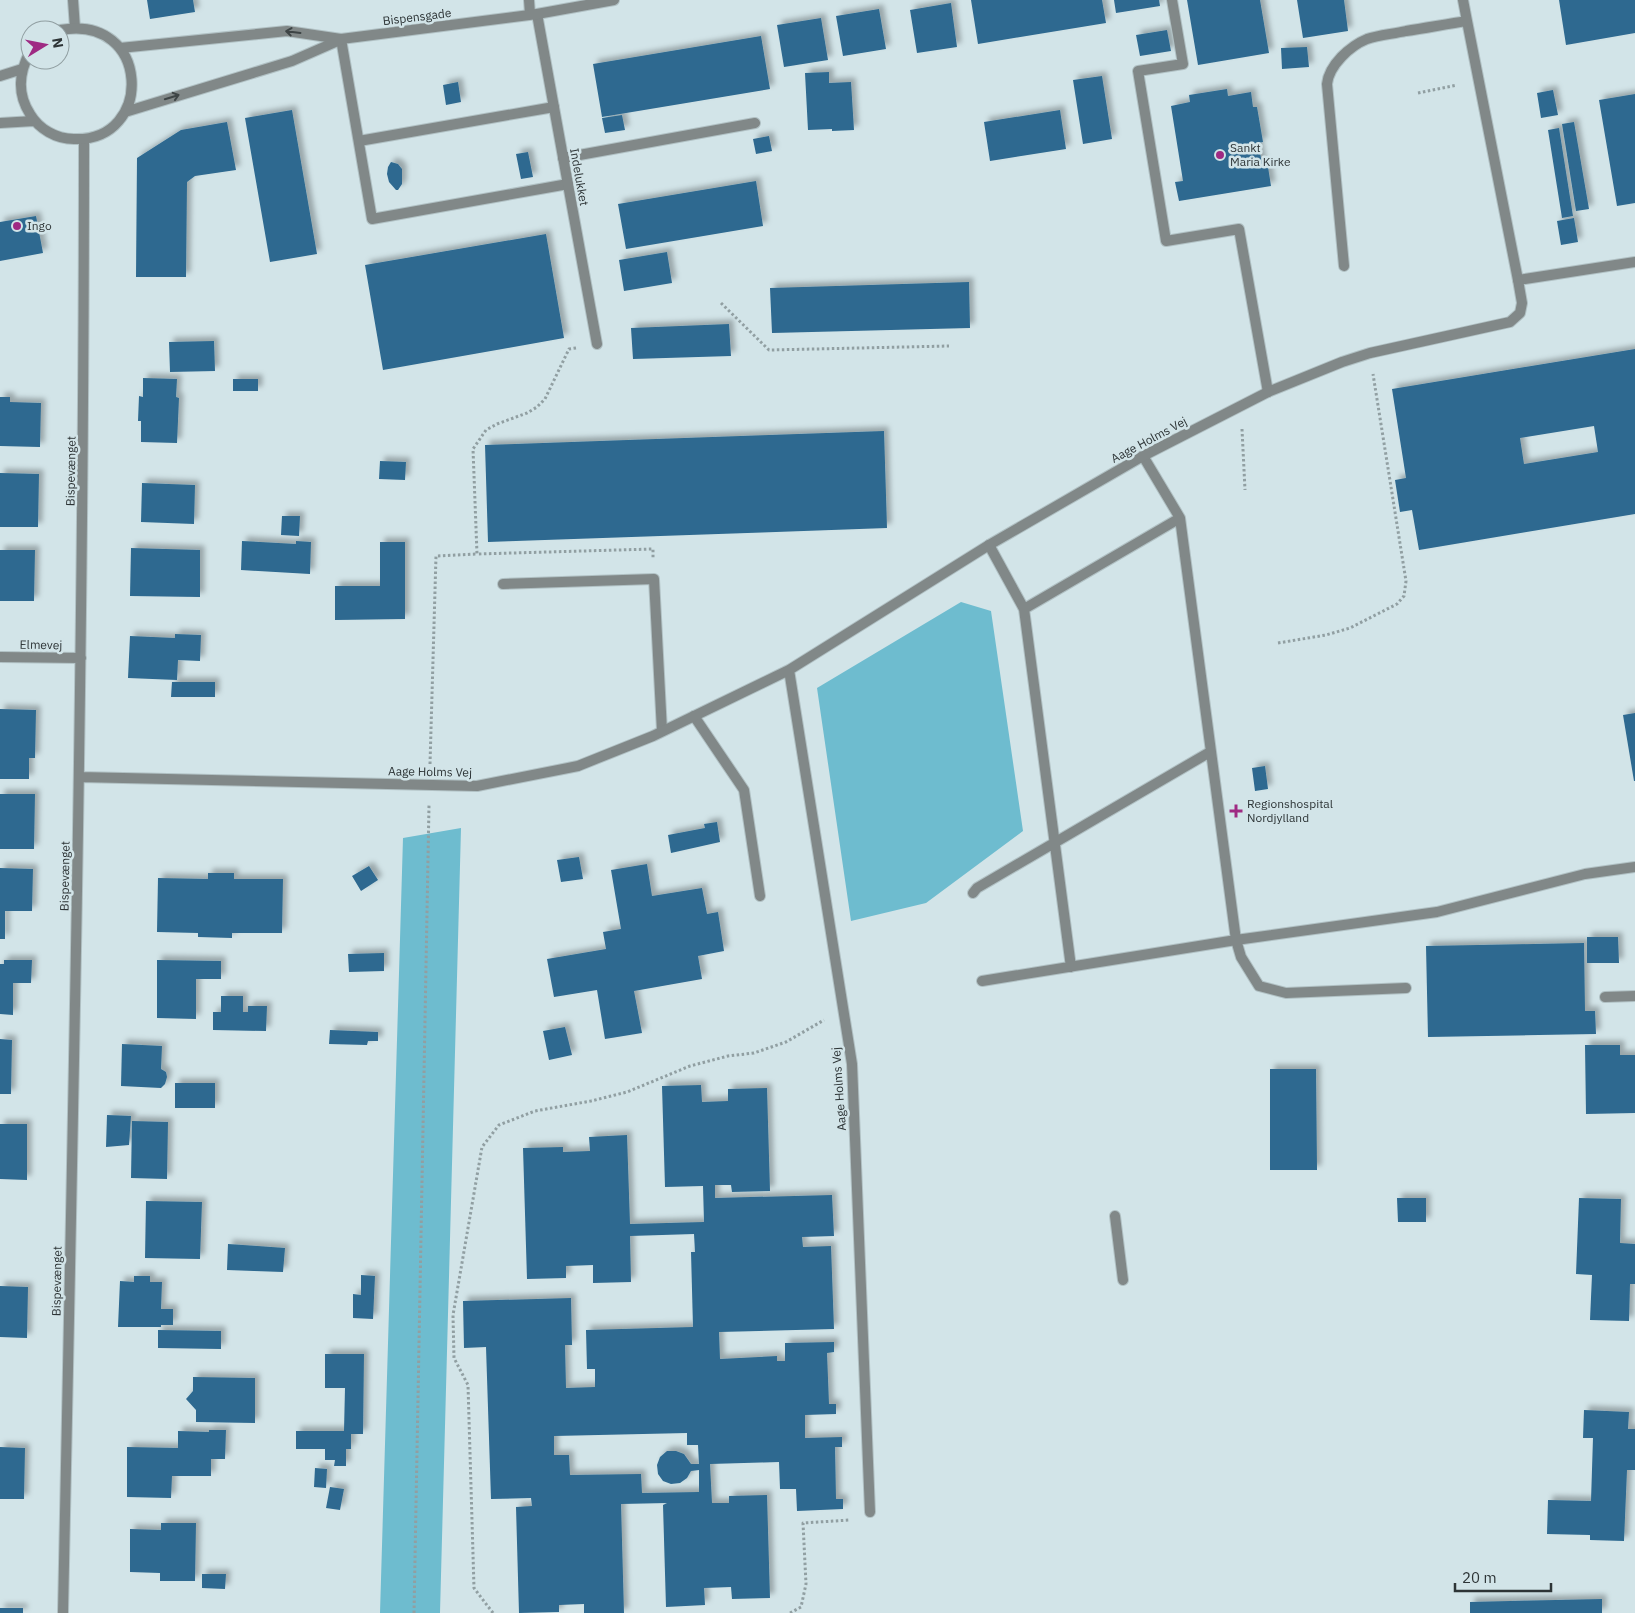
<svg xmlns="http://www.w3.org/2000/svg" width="1635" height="1613" font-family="'IBM Plex Sans',sans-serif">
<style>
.green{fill:#6ebccf}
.building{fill:#2d6990;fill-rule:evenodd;filter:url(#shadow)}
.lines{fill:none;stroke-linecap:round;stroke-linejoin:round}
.service-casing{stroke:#b1c1c4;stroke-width:12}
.minor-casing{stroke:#b1c1c4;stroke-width:12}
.tertiary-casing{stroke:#b1c1c4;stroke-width:12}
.path{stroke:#919fa2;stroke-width:3;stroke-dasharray:2.5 2.5;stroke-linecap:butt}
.service{stroke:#818888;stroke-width:10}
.minor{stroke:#818888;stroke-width:10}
.tertiary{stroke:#818888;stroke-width:10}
.oneway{stroke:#3e4546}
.poi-dot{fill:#9f2a83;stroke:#d2e4e8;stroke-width:2}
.labels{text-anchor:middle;stroke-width:5;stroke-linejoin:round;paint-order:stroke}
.street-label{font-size:12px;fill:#2d3436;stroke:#d2e4e8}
.poi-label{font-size:12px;fill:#2d3436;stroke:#d2e4e8;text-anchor:start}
</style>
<defs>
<filter id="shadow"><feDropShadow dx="4.5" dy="-4.5" stdDeviation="2.5" flood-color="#0004"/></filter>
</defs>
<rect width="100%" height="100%" fill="#d2e4e8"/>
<path class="green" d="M961,602L991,611L1023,831L926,903L851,921L817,688Z
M461,828L440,1613H380L403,838Z"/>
<path class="building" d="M147,0H193L195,12L150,19Z
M971,0H1102L1106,23L978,44Z
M1114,0H1159L1160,6L1116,13Z
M1187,0H1260L1269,53L1198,65Z
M1297,0H1344L1348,31L1303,38Z
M1559,0H1635V33L1566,45Z
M951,3L957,47L917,53L910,10Z
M879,9L886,49L843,56L836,16Z
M821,18L828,60L784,67L777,25Z
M1167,30L1171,51L1140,56L1136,35Z
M761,36L770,89L602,117L593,64Z
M1307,47L1309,67L1282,69L1281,48Z
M829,72V83L851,82L854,130L832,131V129L808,130L805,73Z
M1102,76L1112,139L1083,144L1073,80Z
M458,82L461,102L446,105L443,85Z
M1227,89L1228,96L1251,92L1253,107H1257L1263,142L1258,143L1263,168L1268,167L1271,186L1179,201L1175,182L1183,181L1171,106L1190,102L1189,95Z
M1553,90L1558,115L1541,118L1537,93Z
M1635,94V203L1617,206L1599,100Z
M292,110L317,254L270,262L245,118Z
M1060,110L1066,149L990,161L984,122Z
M622,115L625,130L605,133L602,118Z
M227,122L236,170L195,176L187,182L186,277H136L137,158L181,130Z
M1574,122L1589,209L1576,211L1562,124Z
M1559,128L1573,216L1562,218L1548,130Z
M769,136L772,151L756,154L753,139Z
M528,152L533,177L521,179L516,154Z
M391,162L398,164L402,169V184L398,190H396L389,182L387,174L388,167Z
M756,181L763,226L626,249L618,204Z
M36,216L43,253L0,261V222Z
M1574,218L1578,242L1561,245L1557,221Z
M546,234L564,338L383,370L365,265Z
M667,252L672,283L624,291L619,260Z
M969,282L970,328L772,333L770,288Z
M729,324L731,356L633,359L631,328Z
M214,341L215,371L170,372L169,342Z
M1635,349V514L1419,550L1412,510L1400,512L1395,480L1406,478L1392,389ZM1594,426L1598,452L1524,464L1520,438Z
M143,378L177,379L176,397L179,398L177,443L141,442V421H138L139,396L143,397Z
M233,379H258V391H233Z
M0,397H10V402L41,403L40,447L0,446Z
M884,431L887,528L488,542L485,445Z
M380,461L406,462L405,480L379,479Z
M0,473L39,474L38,527H0Z
M142,483L195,485L194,524L141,522Z
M282,516H300L299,536L281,535Z
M242,541L296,544V541L311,542L310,574L241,570Z
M380,542H405V619L335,620V586H380Z
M131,548L200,550V597L130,596Z
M0,550H35L34,601H0Z
M175,634L201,635L200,661L178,660L177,680L128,678L130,636L175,638Z
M172,682H215V697H171Z
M0,709L36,710L35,758H29V779H0Z
M1635,713V781H1634L1623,715Z
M1265,766L1268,789L1255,791L1252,768Z
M0,794H35L34,849H0Z
M717,822L720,842L671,853L668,835L705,828L704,824Z
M579,857L583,879L561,882L557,860Z
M647,864L652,896L702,888L707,914L718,912L724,951L698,956L702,979L634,991L642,1033L605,1039L597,990L554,997L547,959L606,949L603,932L621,929L611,870Z
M369,866L378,880L361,891L352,876Z
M0,868L33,869L32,911H5V939H0Z
M208,873H234V879H283L282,933H232V938L198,937V933L157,932L158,878L208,879Z
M1587,937H1618L1619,963H1587Z
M1584,943L1585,1011H1595L1596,1034L1428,1037L1426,946Z
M384,953V971L349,972L348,954Z
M4,960H32L31,983H13V1015L0,1014V964H4Z
M157,960L221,961V979H196V1019L157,1018Z
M221,996H243V1012H248V1006H267L266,1031L213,1030V1012H221Z
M565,1027L572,1055L549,1060L543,1031Z
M330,1030L378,1032V1041H368L367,1045L329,1044Z
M0,1039L12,1040L11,1094H0Z
M122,1044L162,1046L161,1069L166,1072L167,1077L165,1084L161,1088L121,1086Z
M1585,1045H1620V1055H1635V1113L1586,1114Z
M1270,1069H1316L1317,1170H1270Z
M175,1083H215V1108H175Z
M701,1085L702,1102L728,1101V1089L767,1088L770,1191L732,1192L731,1185H715V1198L832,1195L834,1236L802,1237L803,1247L831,1246L834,1329L719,1332L720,1359L777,1356V1361H785V1343L834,1342V1352L827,1353L829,1404H836V1414L805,1415V1438L842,1437V1447H835L836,1499H843V1509L797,1511L796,1489H780L779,1462L710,1464L712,1503H729V1496L767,1495L770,1598L732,1599L731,1587L704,1588L705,1605L666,1607L663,1505L667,1503L621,1504L624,1613H584V1604L559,1605V1612L519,1613L516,1507L532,1506L531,1498L491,1499L486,1347L464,1348L463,1301L571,1298L572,1345H565L566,1388L595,1387V1369H587L586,1330L693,1327L691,1252H695L694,1234L630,1236L631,1282L593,1283V1265L566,1266V1278L527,1279L523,1148L563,1147V1152L590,1151L589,1137L627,1135L630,1224L704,1222L703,1186L665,1187L662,1086ZM687,1433V1445H698L699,1464H691L684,1454L676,1451H667L660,1457L657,1465L658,1474L663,1481L671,1484L680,1483L687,1478L691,1471L699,1470V1492L642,1493L641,1474L570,1475L569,1455H554V1436Z
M107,1115L131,1116L129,1145L106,1147Z
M132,1121L168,1122L167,1179L131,1178Z
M0,1124H27V1180L0,1179Z
M1397,1198H1426V1222H1398Z
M1579,1198L1621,1199L1620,1243L1635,1244V1284H1630L1629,1321L1590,1320L1592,1275L1576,1274Z
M146,1201L202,1202L200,1259L145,1258Z
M228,1244L285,1248L283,1272L227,1270Z
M361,1275L375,1276L373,1319L353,1318V1294L361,1295Z
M134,1276H150V1282H162L161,1309H173V1325H161V1327H118L120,1281L134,1282Z
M0,1286L28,1287L27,1338L0,1337Z
M158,1330L221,1331V1349L158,1348Z
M325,1354H364L363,1434H351V1449H346V1466H334L335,1460H325V1449H296V1431H344L345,1388H325Z
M193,1377L255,1378V1423L196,1422V1410L186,1399L193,1391Z
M1584,1410L1629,1412L1628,1429H1635V1470H1627L1624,1541L1590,1540V1535L1547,1534L1548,1500L1591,1501L1593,1438H1583Z
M209,1430H226L225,1459H211V1476H172L171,1498L127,1497V1447L178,1448V1431L209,1432Z
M0,1447L25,1448L24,1499H0Z
M315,1468L327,1469L326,1488L314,1487Z
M330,1487L344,1489L340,1510L326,1508Z
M161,1523H196L195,1581H160V1573L130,1572V1529L161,1530Z
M202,1574H226L225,1589L202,1588Z
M1602,1599V1613H1470V1602Z
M0,1608H23V1613H0Z"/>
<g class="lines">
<g class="service-casing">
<path id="service" d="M529,0L530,14
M1172,0L1183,64L1138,71L1166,241L1239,229L1268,392
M1467,21L1518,280L1635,262
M341,39L372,219L568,184
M359,141L554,107
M563,158L755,123
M1344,266L1327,84C1329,65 1350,46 1367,39C1379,35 1393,34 1406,31C1426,28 1447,24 1467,21L1463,0
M1143,456L1180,518L1236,940L1241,957L1259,986L1286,993L1406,988
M989,545L1024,609L1071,967
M503,584L654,579L662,731
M1024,609L1180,518
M694,716L744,790L760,896
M973,893L977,888L1210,752
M982,981L1236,940L1437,912L1585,874L1635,867
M1605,997L1635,996
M1115,1216L1123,1280"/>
</g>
<g class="minor-casing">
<path id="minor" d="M73,0L75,28
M537,14L597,344
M0,657L81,658
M789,670L852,1064L870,1512
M79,777L477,786L578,766L653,736L789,670L989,545L1143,456L1268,392L1342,362L1370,353L1510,322L1520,313L1522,303L1518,280
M63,1613C73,1122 84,631 84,140"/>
</g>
<g class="tertiary-casing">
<path id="tertiary" d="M120,48L287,31L341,39L537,14L614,0
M30,52C19,72 17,94 30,114C39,129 56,139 74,139C155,142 151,13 60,30
M0,76L22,69
M125,112L292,61L340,40
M0,123L34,121"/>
</g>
<path class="path" d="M1418,93L1457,85
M721,303L769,350L949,346
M576,348L569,349L545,399L537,407L527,413L497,424L486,430L473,449L477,554L653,549V558
M1242,429L1245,490
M1278,643L1326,635L1350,628L1397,604L1404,596L1406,581L1373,374
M430,764L436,556L477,554
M414,1613L429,805
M493,1613L474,1588L468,1385L454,1358L453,1315L482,1147L499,1125L535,1111L591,1101L627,1092L690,1066L728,1056L754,1053L786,1042L824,1020
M790,1613L801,1607L806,1584L803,1523L850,1520"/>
<use href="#service" class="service"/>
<use href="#minor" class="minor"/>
<use href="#tertiary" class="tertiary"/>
</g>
<defs><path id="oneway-shaft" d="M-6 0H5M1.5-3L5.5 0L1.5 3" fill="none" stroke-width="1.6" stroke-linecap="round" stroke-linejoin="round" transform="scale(1.25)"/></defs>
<g class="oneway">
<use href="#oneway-shaft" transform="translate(293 32) rotate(-173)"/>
<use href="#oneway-shaft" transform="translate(172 97) rotate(-17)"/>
</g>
<g class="poi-dot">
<circle cx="1220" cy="155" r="5"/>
<circle cx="17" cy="226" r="5"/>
<path d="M1233.5 803.5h5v5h5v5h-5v5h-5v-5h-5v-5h5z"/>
</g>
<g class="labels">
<g class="street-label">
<text transform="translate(417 17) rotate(-7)" y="4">Bispensgade</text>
<text transform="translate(579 177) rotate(80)" y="4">Indelukket</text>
<text transform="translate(1149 440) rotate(-28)" y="4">Aage Holms Vej</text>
<text transform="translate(71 471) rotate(-89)" y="4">Bispevænget</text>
<text transform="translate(41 645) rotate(1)" y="4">Elmevej</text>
<text transform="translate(430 772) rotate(1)" y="4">Aage Holms Vej</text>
<text transform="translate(65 876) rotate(-89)" y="4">Bispevænget</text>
<text transform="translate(839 1089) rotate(-94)" y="4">Aage Holms Vej</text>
<text transform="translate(57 1281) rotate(-89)" y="4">Bispevænget</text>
</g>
<g class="poi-label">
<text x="1230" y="152">Sankt<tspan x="1230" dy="14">Maria Kirke</tspan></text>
<text x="27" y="230">Ingo</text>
<text x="1247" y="808">Regionshospital<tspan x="1247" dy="14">Nordjylland</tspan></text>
</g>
</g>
<g transform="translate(45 45) rotate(80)"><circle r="24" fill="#d2e4e8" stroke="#909ea1"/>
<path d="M0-4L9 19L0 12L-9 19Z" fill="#9f2a83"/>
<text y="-8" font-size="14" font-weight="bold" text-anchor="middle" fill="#2d3436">N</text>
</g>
<path d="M1455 1583v8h96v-8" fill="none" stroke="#2d3436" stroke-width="2.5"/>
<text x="1462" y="1583" font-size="15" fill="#2d3436" stroke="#d2e4e8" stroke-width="4" paint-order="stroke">20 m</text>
</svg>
